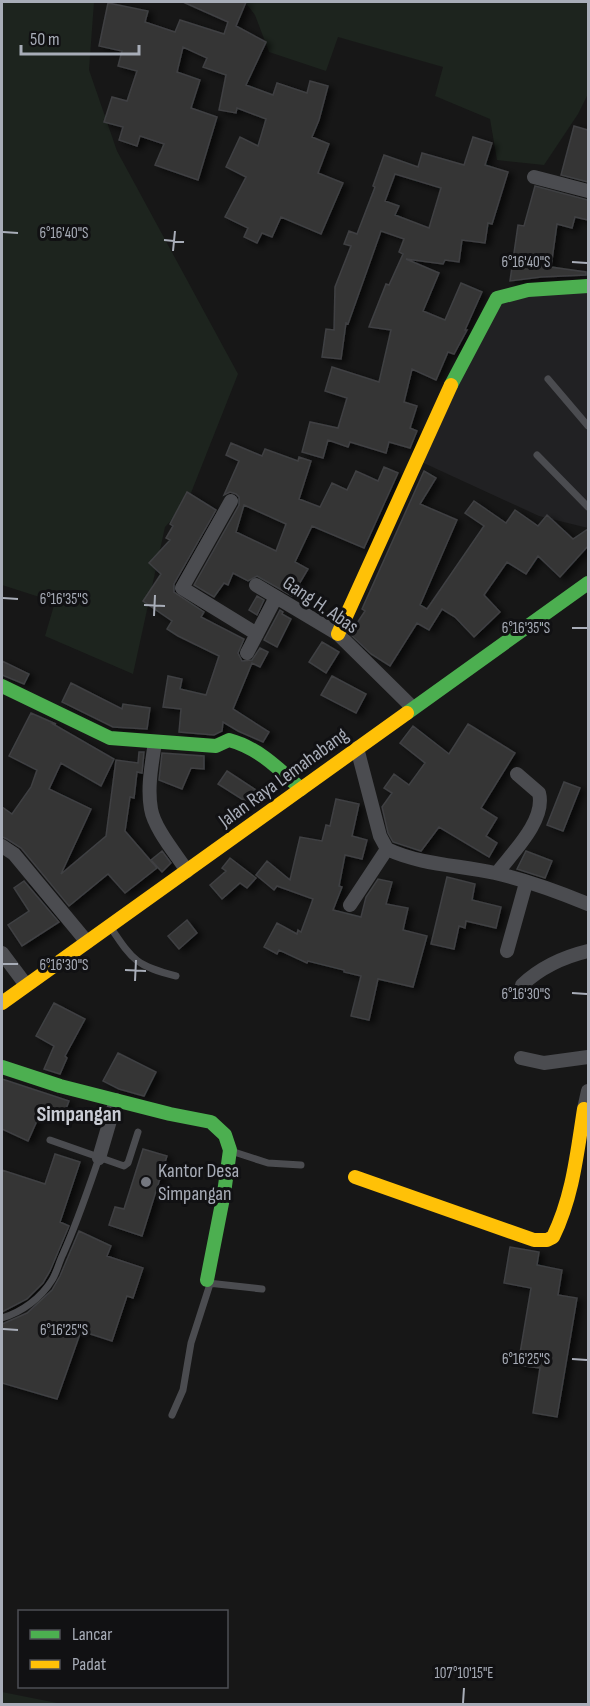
<svg xmlns="http://www.w3.org/2000/svg" width="590" height="1706" font-family="'Sofia Sans Condensed',sans-serif">
<style>
.built{fill:#212123}
.green{fill:#1d241e}
.building{fill:#353536;stroke:#3f4043;stroke-width:1.5;fill-rule:evenodd;filter:url(#shadow)}
.lines{fill:none;stroke-linecap:round;stroke-linejoin:round}
.lane{stroke:#4b4c50;stroke-width:7}
.street{stroke:#4b4c50;stroke-width:14}
.fast{stroke:#4caf50;stroke-width:14}
.slow{stroke:#ffc107;stroke-width:14}
.ticks{fill:none;stroke:#a8adb8;stroke-width:2}
.poi-dot{fill:#757880;stroke:#111113;stroke-width:2}
.labels{text-anchor:middle;stroke-width:6;stroke-linejoin:round;paint-order:stroke}
.street-label{font-size:20px;fill:#a8adb8;stroke:#111113}
.poi-label{font-size:20px;fill:#a8adb8;stroke:#111113;text-anchor:start}
.quarter-label{font-size:22px;font-weight:bold;fill:#c9ccd4;stroke:#111113}
.ticks-label{font-size:15px;text-anchor:middle;fill:#a8adb8;stroke:#111113;stroke-width:6;stroke-linejoin:round;paint-order:stroke}
</style>
<defs>
<filter id="shadow"><feDropShadow dx="5" dy="3" stdDeviation="3" flood-color="#0009"/></filter>
</defs>
<rect width="100%" height="100%" fill="#171717"/>
<path class="built" d="M588,285V528L539,516L415,459L498,303Z"/>
<path class="green" d="M2,2H94L89,70L117,151L238,374L187,503L165,527L133,674L45,636L55,602L2,585Z
M245,2H588V94L578,114L544,165L497,160L490,119L435,96L443,67L338,37L326,71L269,52L255,15Z
M2,1692L62,1704H2Z"/>
<path class="building" d="M183,2H246L236,26L266,42L246,85L273,95L277,83L307,93L310,81L328,86L319,120L312,137L329,144L318,173L343,183L321,234L281,217L272,237L262,233L257,243L244,237L248,228L225,217L246,177L226,167L240,137L258,146L266,119L237,108L236,113L219,110L226,75L203,67L207,58L183,47L177,72L200,80L191,108L217,117L198,180L155,165L164,144L140,136L137,146L119,140L123,127L104,122L112,97L127,101L137,71L118,66L122,51L99,46L108,3L148,11L145,22L175,32L180,20L224,34L228,22Z
M574,126L588,130V182L561,175Z
M473,137L492,143L485,165L508,172L492,224L488,223L485,243L462,240L459,262L445,260L443,264L406,259L439,273L423,311L445,320L461,283L482,292L465,330H467L454,354L448,352L436,380L412,369L404,402L417,406L410,428L417,431L410,448L389,442L386,453L350,442L348,447L328,440L323,458L302,452L310,422L338,428L347,398L325,391L332,367L379,382L391,330L369,327L386,284L389,285L403,254L399,252L404,239L381,231L348,324L346,323L341,359L322,357L326,329L334,330L335,287L351,246L344,244L349,231L357,234L375,187L373,186L384,155L418,167L422,153L464,165ZM395,174L441,188L429,228L395,215L399,206L385,201Z
M535,186L588,200V220L575,217L572,228L557,224L551,267L586,272V275L541,277L510,281L518,225L524,226Z
M231,443L262,456L265,449L298,461L299,457L311,461L299,499L320,507L332,483L347,490L356,471L378,481L384,467L398,473L364,548L312,526L295,562L308,569L292,596L257,576L248,581L233,573L228,585L224,583L214,597L194,585L239,505V497L236,494L230,492L224,495L239,461L226,455ZM244,505L286,524L276,551L236,532Z
M424,471L436,478L420,504L457,520L420,605L427,609L484,526L465,513L474,501L506,523L515,510L538,526L547,515L573,539L588,529V546L560,577L538,556L526,574L507,562L484,595L500,612L474,637L455,617L442,609L429,630L417,623L390,666L371,654L350,634L365,611L362,609Z
M187,492L216,510L174,584V592L204,612L201,617L244,639L238,653L242,661L252,660L260,648L268,652L260,667L252,663L233,709L269,732L263,742L238,731L223,722L222,731L214,735L179,732L181,709L163,707L168,676L182,679L180,689L206,695L219,656L178,636L167,629L172,621L143,601L161,574L149,563L170,540L166,538L173,526L170,524Z
M257,596L264,600L257,615L249,610Z
M280,610L283,612L282,614L291,619L277,647L264,640Z
M322,642L339,652L326,673L309,662Z
M2,661L29,674L24,684L2,675Z
M332,676L366,694L356,713L321,695Z
M71,683L122,709L123,704L150,708L147,729L113,727L62,702Z
M31,713L56,724H53L114,759L101,786L61,763L49,789L91,809L61,874L106,836L116,760L138,763L139,752H144L142,773L137,772L134,798L130,797L125,831L157,868L125,893L108,874L69,906L21,848L7,839L2,837V807L12,814L31,787L37,770L9,756Z
M468,724L515,753L481,808L497,818L486,836L497,843L489,857L439,827L421,851L393,842L388,833L382,807L392,793L384,788L394,774L409,785L425,763L400,743L413,726L449,754Z
M162,753L204,756V769L191,768L182,789L159,780Z
M227,771L256,790L248,803L218,784Z
M564,782L580,788L563,831L547,825Z
M336,799L359,804L352,836L367,840L362,859L345,855L339,886L342,887L333,910L361,917L366,897L378,879L392,882L386,904L408,908L403,930L427,936L413,987L378,979L369,1020L351,1016L361,976L344,972V970L308,961L307,963L279,950L277,954L264,947L277,923L297,934L298,930L301,932L313,899L277,886L274,890L256,875L267,861L290,880L300,837L322,841L326,825L330,826Z
M162,851L171,863L162,872L151,860Z
M526,851L552,861L545,878L517,869Z
M230,858L256,878L247,888L240,883L222,899L210,885L226,871L222,868Z
M447,877L475,884L472,900L501,907L496,928L466,921L465,928L459,926L454,949L431,944Z
M24,881L59,922L22,946L8,925L29,911L14,888Z
M187,920L197,933L179,949L168,936Z
M54,1003L85,1019L65,1056L67,1058L60,1074L44,1069L54,1046L36,1036Z
M118,1053L156,1072L144,1096L119,1089L103,1081Z
M2,1079L69,1101L61,1122L40,1114L28,1141L2,1129Z
M143,1149L167,1156L142,1236L109,1225L115,1207L124,1209Z
M55,1154L80,1162L60,1222L69,1226L50,1271L43,1283L27,1299L2,1312V1170L45,1184Z
M79,1231L111,1246L107,1256L143,1268L133,1298L127,1296L112,1341L81,1331L57,1399L2,1383V1324L27,1313L52,1290L60,1276Z
M510,1247L539,1252L537,1265L562,1270L558,1295L577,1298L557,1417L533,1413L540,1368L518,1365L531,1288L504,1283Z"/>
<g class="lines">
<path class="lane" d="M548,379L588,426
M537,455L588,507
M111,928C133,961 137,966 176,976
M50,1140L124,1166L128,1163L138,1132
M231,1151L268,1163L301,1165
M208,1283L262,1289
M2,1318C22,1312 41,1298 52,1280C57,1272 59,1262 63,1254C77,1223 88,1190 99,1158
M172,1415L183,1390L191,1343L210,1284"/>
<path class="street" d="M534,177L588,191
M231,501L182,588L257,634
M256,585L338,634L413,708
M247,653L276,597
M155,742C152,763 147,787 151,809C154,828 176,854 187,871
M357,748L380,836L387,849C421,865 459,865 495,873C526,880 559,892 588,904
M2,846L14,854L87,942
M497,873C513,852 546,820 539,793L517,774
M350,905L387,849
M507,951L526,883
M2,953L26,985
M522,985C541,967 563,957 588,951
M521,1058L544,1063L588,1057
M586,1117L584,1109L588,1091
M99,1158L116,1100"/>
<path class="fast" d="M451,385L497,298L528,290L588,286
M2,686L110,738L216,746L229,740C259,748 279,769 301,789
M407,713L588,583
M2,1067L60,1086L170,1114L211,1122L225,1135L230,1150L224,1193L207,1280"/>
<path class="slow" d="M338,634L451,385
M2,1003L407,713
M355,1177L534,1240H547L553,1237C573,1196 577,1153 584,1109"/>
</g>
<path class="ticks" d="M3,232L18,233M164,240L184,242M173,251L175,231M572,262L587,263M3,598L18,599M144,605L165,606M154,616L155,595M572,628H587M3,964H18M125,970L146,971M135,981L136,960M572,993L587,994M3,1329L18,1330M572,1359L587,1360M463,1703L464,1688"/>
<circle class="poi-dot" cx="146" cy="1182" r="6"/>
<g class="labels">
<g class="street-label">
<text transform="translate(321 604) rotate(34)" y="7">Gang H. Abas</text>
<text transform="translate(283 777) rotate(-36)" y="7">Jalan Raya Lemahabang</text>
</g>
<g class="poi-label">
<text x="158" y="1177">Kantor Desa<tspan x="158" dy="23">Simpangan</tspan></text>
</g>
<g class="quarter-label">
<text x="79" y="1121">Simpangan</text>
</g>
</g>
<g class="ticks-label">
<text x="64" y="238">6°16'40"S</text>
<text x="526" y="267">6°16'40"S</text>
<text x="64" y="604">6°16'35"S</text>
<text x="526" y="633">6°16'35"S</text>
<text x="64" y="970">6°16'30"S</text>
<text x="526" y="999">6°16'30"S</text>
<text x="64" y="1335">6°16'25"S</text>
<text x="526" y="1364">6°16'25"S</text>
<text x="464" y="1678">107°10'15"E</text>
</g>
<rect width="590" height="1706" fill="none" stroke="#a8adb8" stroke-width="6"/>
<rect x="18" y="1610" width="210" height="78" fill="#111113" stroke="#4d4f55" stroke-width="1.5"/>
<rect x="30" y="1630" width="30" height="9" fill="#4caf50" stroke="#4d4f55" stroke-width="1.5"/>
<text x="72" y="1640" font-size="18" fill="#a8adb8">Lancar</text>
<rect x="30" y="1660" width="30" height="9" fill="#ffc107" stroke="#4d4f55" stroke-width="1.5"/>
<text x="72" y="1670" font-size="18" fill="#a8adb8">Padat</text>
<path d="M21 45v9h118v-9" fill="none" stroke="#a8adb8" stroke-width="3"/>
<text x="30" y="45" font-size="18" fill="#a8adb8" stroke="#111113" stroke-width="4.5" paint-order="stroke">50 m</text>
</svg>
